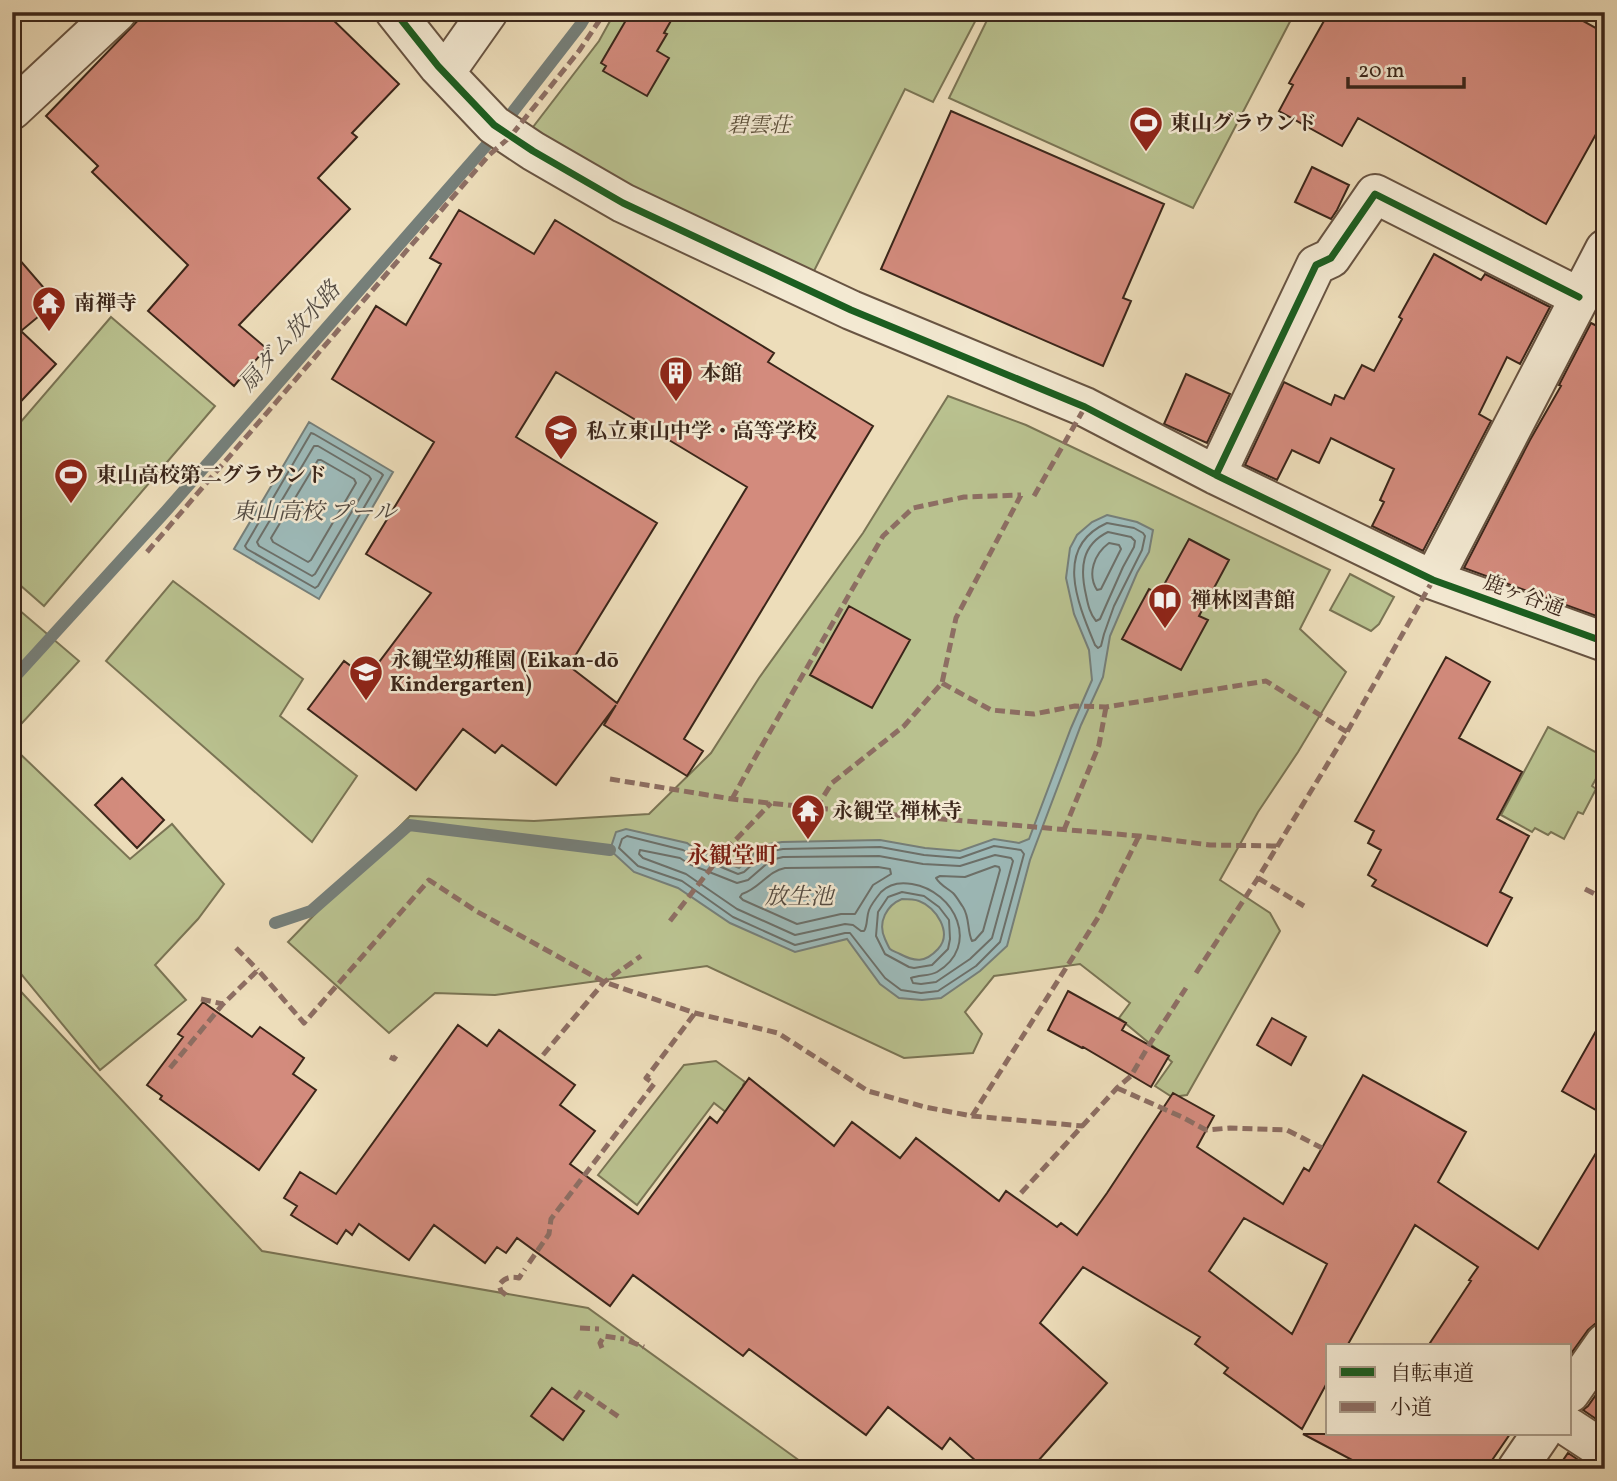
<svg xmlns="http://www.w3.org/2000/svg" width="1617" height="1481" font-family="Vollkorn,'Noto Serif JP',serif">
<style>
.green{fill:#b9c18f;stroke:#7a7454;stroke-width:2}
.water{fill:#9dbab9;stroke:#767f79;stroke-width:2;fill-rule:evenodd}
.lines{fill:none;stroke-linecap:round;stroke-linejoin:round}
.shore{stroke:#6c706a;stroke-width:2}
.stream{stroke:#767f79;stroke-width:12}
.building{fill:#d38b7d;stroke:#3b261a;stroke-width:2;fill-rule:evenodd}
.minor-casing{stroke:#685442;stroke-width:42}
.minor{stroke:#f3e9d2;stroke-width:38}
.quiet{stroke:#8d6e63;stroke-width:5;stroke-dasharray:10 5;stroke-linecap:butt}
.cycleway-casing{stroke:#f3e9d2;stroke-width:11}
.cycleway{stroke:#1b5e20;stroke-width:7}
.labels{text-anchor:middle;stroke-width:5;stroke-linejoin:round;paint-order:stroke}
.poi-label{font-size:21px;font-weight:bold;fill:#3b261a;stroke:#f3e9d2;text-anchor:start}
.park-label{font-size:21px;font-style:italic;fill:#5a4d37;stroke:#f3e9d2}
.street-label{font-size:21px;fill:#3b261a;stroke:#f3e9d2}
.water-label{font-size:23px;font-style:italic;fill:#544b42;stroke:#f3e9d2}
.neighbourhood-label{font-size:23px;font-weight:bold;fill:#7a1f14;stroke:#f3e9d2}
</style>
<rect width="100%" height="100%" fill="#edddba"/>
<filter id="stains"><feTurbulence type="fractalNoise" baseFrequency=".00286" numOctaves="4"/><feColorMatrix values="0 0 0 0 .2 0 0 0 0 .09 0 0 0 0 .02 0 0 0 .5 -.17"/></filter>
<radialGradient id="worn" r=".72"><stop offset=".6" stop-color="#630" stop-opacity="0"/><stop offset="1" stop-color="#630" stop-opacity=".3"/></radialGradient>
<path class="green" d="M615,12H980L933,102L905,89L812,275L634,192L530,131L599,41Z
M991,12H1295L1193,208L949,98Z
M111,317L215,406L44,606L12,578V432Z
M948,396L1026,425L1330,570L1300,629L1346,672L1298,752L1258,812L1220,880L1270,913L1280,931L1187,1095L1172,1097L1155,1086L1172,1062L1119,1018L1130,1003L1080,964L994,976L965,1012L982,1034L973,1053L904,1058L707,966L495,995L435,993L389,1033L288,942L410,816L534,821L649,814L711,753L759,678L863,533Z
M1350,574L1394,597L1379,624L1371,631L1330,610Z
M173,581L303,679L280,716L357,776L312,842L106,661Z
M12,604L79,661L12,734Z
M1548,727L1605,757V762L1592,786L1596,789L1583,814L1578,812L1564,839L1551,832L1548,835L1535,828L1532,832L1501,815Z
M15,749L130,859L172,824L224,884L198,919L155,965L186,1000L100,1070L12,963V752Z
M12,982L262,1251L588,1308L811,1469H12Z
M716,1061L745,1082L743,1085L758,1096L799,1169L714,1103L637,1205L598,1175L684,1065Z"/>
<path class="water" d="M309,422L393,472L319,599L234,549Z
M1107,515L1137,522L1153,530L1149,552L1137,573L1110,636L1103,677L1081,725L1030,860L1007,946L980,971L941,998L922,1000L899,998L880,984L847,939L795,952L730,923L678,888L634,872L610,850L616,832L626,829L687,843L695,849L739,868L763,845L782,842L880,840L925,848L960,851L994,839L1019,843L1029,839L1071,728L1092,680L1089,650L1074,614L1066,578L1070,548L1077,535L1092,522ZM902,899C907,899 914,899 919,901C936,907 953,933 938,949C925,963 915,962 900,954C896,952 892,951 890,949C889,948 885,939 885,939C877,922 887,905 902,899Z"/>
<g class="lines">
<path class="shore" d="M311,433L314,434L381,473L383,475L318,586L315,588L247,549L245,546Z
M314,446H318L369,476L371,479L315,574L312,576L259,546L257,542Z
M318,460H321L354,479L356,483L311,560L308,562L273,542L271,538Z
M1107,523L1134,528L1143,533L1145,536L1142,550L1114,606L1104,634L1101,646L1098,648L1095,645C1078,604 1053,547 1107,523Z
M1108,532L1131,537L1135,541L1134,547L1123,567L1100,619L1096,621C1090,614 1088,605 1086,595C1080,569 1081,545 1108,532Z
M1109,543L1119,545L1121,549L1101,589L1097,590C1087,574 1094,554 1109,543Z
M627,836L683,850L692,855L738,874L744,872L766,852L783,849L880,847L924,855L960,858L994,846L1021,850L1024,854L1000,942L976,966L938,991L921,993L901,990L885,978L850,933H845L795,945L733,917L682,881L638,866L619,848L622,839Z
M640,850L680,858L689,864L737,883L748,880L771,860L783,857L879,856L923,864L960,866L995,855L1011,858L1013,861L992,938L970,959L936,982L921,984L913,983L911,978C919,975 930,976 937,972C981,946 955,891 912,884C901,882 889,884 881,892C877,897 871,905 869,910C866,918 868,925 864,931H861L853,925L845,924L795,935L737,909L686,874L643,858L639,854Z
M995,866L999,867L1000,870L983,931L975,940L972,941C967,931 970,918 963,907C960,903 957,897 953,893C947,888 940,885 936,878L940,876L965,877Z
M878,867L890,869L891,874L873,885L855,914H841L797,924L743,900L740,897L742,894C759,889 768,871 785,868Z
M902,892L924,896L939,907L949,920L950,939L948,949L932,965L914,968L909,967L885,954L876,936L878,912L888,897Z"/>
<path class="stream" d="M12,680L166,511L491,140L581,24L588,12
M275,923L311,911L409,825L610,850"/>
</g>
<path class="building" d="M146,12H325L399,84L352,133L357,137L318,178L350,209L239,325L266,348L234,386L148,311L188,265L92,172L98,166L46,116Z
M638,12H676L664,33L667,34L657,51L669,58L647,96L603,71L606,66L601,63L629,15L635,18Z
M1329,12H1567L1605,33V118L1546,224L1358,118L1342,146L1279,111L1293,85L1289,83Z
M951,111L1164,204L1123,298L1131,301L1103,366L881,269Z
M1312,167L1349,185L1337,210L1331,219L1295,202Z
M459,210L534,254L555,220L774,353L768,362L873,426L684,739L703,751L687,776L604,725L616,705L556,785L502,745L495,753L463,729L416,790L308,709L344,661L367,678L431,593L366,554L434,442L332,379L376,306L406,325L441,264L430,258ZM556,372L747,487L617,703L569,666L657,523L516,437Z
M12,251L56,302L21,331L56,364L12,411Z
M1434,254L1481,280L1485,274L1550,307L1520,364L1507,357L1479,414L1491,421L1423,551L1372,526L1384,502L1380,500L1394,469L1331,438L1319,463L1292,450L1277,480L1245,465L1284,382L1331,405L1335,395L1344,399L1362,365L1374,371L1402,319L1399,317Z
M1591,323L1605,330V605L1599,617L1464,568L1530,440L1561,386L1559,385Z
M1186,374L1230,394L1207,443L1164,424Z
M1189,539L1229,560L1199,616L1208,620L1181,670L1122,639L1149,589L1159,594Z
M849,606L910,640L872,708L810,675Z
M1446,657L1490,682L1459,738L1522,772L1497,819L1529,836L1500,892L1512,898L1487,946L1372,886L1376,880L1368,875L1381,850L1368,843L1374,831L1355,821Z
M122,778L164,820L137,848L95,805Z
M1068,991L1126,1023L1122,1030L1169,1056L1151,1087L1083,1047L1082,1048L1048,1030Z
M203,1002L252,1037L260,1027L304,1058L293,1074L316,1090L259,1170L160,1099L162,1096L147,1085L183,1037L178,1034Z
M1605,1015V1115L1562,1091Z
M1272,1018L1306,1037L1291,1065L1257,1045Z
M458,1025L487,1046L499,1030L575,1085L560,1105L595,1131L570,1164L638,1214L710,1117L717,1123L749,1078L834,1146L852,1122L900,1158L916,1138L999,1201L1006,1191L1057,1227L1061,1223L1077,1235L1107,1193L1173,1093L1214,1116L1197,1147L1283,1204L1304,1168L1309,1171L1363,1075L1466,1132L1438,1182L1538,1249L1605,1138V1321L1595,1324L1588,1330L1570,1355V1346H1428L1471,1281L1469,1280L1478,1267L1415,1225L1347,1346H1328V1381L1302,1429L1224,1373L1228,1368L1195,1344L1200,1337L1083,1267L1040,1323L1107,1383L1031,1469H985L950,1438L942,1449L888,1407L866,1435L749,1349L743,1356L633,1275L610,1306L517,1238L506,1253L497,1247L485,1263L434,1225L409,1260L359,1224L352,1235L346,1230L337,1244L291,1215L297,1206L284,1198L300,1172L336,1194ZM1244,1218L1327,1264L1292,1334L1209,1271Z
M1605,1382V1425L1583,1410L1588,1406Z
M552,1388L584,1411L563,1440L531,1416Z
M1303,1434H1510L1486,1469H1369Z
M1568,1453L1592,1469H1557Z"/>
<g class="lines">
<g class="minor-casing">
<path id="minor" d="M395,12L438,66L494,125L533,151L623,203L851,310L1085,407L1216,475L1433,580L1605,642
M445,73L488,12
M12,110L117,12
M1216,475L1316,265L1331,258L1375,194L1579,297
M1433,580L1605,249
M1570,1393L1605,1343
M1570,1428L1605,1451
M1517,1469L1541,1434"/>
</g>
<use href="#minor" class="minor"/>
<path class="quiet" d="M1034,496L1085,407
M147,552L489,155L510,137L579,51L605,12
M942,683L991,710L1034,714L1075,706L1106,707L1266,681L1347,732
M610,779L732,799L816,808L1139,836L1210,845L1278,846
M732,799L753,761L883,536L913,508L964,497L1021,495
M816,808L832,783L904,726L942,683L956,618L1021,495
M1064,830L1099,745L1106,707
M1258,878L1304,906
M1585,889L1605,899
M670,921L722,854L771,803
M236,948L258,970
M1196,973L1258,878L1347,732L1433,580
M201,999L223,1004
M543,1055L604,982L641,956
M390,1057L394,1059L396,1056
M170,1068L223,1004L258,970L304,1023L429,880L476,911L604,982L695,1013L778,1033L868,1091L925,1107L972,1116L1083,1126
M1117,1088L1182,1117L1206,1130L1230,1128L1287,1130L1322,1148
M972,1116L1099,916L1139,836
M1021,1193L1117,1088L1131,1076L1149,1045L1186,988
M529,1263L549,1234L551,1219L654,1084L646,1078L695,1013
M506,1295L501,1291L499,1285C504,1278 510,1276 519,1278L525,1269
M580,1328L599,1329
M629,1341L644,1347
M602,1348L600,1343L604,1336L624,1339
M575,1399L581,1391L619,1417"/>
<g class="cycleway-casing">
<path id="cycleway" d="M395,12L438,66L494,125L533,151L623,203L851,310L1085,407L1216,475L1433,580L1605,642
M1216,475L1316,265L1331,258L1375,194L1579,297"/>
</g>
<use href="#cycleway" class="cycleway"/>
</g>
<defs>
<g id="stadium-pin" transform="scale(1.75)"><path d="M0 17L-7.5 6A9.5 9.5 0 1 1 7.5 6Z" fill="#8f2418" stroke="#f3e9d2"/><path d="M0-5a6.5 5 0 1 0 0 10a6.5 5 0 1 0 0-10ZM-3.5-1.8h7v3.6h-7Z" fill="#fff"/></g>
<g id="temple-pin" transform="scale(1.75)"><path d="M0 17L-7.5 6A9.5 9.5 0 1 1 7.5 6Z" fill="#8f2418" stroke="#f3e9d2"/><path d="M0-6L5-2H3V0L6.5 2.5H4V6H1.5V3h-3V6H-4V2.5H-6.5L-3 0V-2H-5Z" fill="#fff"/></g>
<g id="building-pin" transform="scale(1.75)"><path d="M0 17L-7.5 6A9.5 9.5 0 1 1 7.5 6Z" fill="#8f2418" stroke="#f3e9d2"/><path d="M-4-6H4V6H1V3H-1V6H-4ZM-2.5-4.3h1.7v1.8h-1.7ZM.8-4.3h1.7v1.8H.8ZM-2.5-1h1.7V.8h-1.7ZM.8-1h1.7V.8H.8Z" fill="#fff"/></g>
<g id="school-pin" transform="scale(1.75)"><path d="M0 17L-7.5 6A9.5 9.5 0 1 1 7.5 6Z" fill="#8f2418" stroke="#f3e9d2"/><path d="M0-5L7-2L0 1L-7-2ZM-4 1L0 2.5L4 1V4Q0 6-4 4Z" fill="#fff"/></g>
<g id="library-pin" transform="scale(1.75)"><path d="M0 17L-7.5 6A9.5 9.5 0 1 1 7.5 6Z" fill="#8f2418" stroke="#f3e9d2"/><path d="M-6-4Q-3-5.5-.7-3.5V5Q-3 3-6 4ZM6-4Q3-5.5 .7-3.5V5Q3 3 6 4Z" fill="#fff"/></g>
</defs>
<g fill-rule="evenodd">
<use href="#stadium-pin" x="1146" y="123"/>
<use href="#temple-pin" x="49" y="303"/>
<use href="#building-pin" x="676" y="373"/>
<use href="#school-pin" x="561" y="431"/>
<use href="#stadium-pin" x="71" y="475"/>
<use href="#library-pin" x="1165" y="600"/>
<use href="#school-pin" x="366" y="672"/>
<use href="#temple-pin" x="808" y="811"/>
</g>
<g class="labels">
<g class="poi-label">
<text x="1170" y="130">東山グラウンド</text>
<text x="74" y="310">南禅寺</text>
<text x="700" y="380">本館</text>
<text x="586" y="438">私立東山中学・高等学校</text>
<text x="96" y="482">東山高校第二グラウンド</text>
<text x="1190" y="607">禅林図書館</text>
<text x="390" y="667">永観堂幼稚園 (Eikan-dō<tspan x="390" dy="24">Kindergarten)</tspan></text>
<text x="832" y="818">永観堂 禅林寺</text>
</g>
<g class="park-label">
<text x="759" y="132">碧雲荘</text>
</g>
<g class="street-label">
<text transform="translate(1524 595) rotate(20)" y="7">鹿ヶ谷通</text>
</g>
<g class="water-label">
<text transform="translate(289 336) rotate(-48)" y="8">扇ダム放水路</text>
<text x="314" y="519">東山高校 プール</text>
<text x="799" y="904">放生池</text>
</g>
<g class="neighbourhood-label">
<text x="732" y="863">永観堂町</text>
</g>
</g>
<rect width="1617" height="1481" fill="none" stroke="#edddba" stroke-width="42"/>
<rect x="14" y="14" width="1589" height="1453" fill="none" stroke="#3b261a" stroke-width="3.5"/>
<rect x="21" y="21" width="1575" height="1439" fill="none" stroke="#3b261a" stroke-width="2"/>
<rect x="1326" y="1344" width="245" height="91" fill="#f3e9d2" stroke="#a99b88" stroke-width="2"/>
<rect x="1340" y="1367" width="35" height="10" fill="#1b5e20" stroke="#a99b88" stroke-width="2"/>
<text x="1390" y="1380" font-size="21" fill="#3b261a">自転車道</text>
<rect x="1340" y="1402" width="35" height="10" fill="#8d6e63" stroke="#a99b88" stroke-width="2"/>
<text x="1390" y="1414" font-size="21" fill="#3b261a">小道</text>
<path d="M1348 77v10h116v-10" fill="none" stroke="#3b261a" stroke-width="3.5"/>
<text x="1358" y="77" font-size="21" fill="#3b261a" stroke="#f3e9d2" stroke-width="5" paint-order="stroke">20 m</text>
<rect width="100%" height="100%" filter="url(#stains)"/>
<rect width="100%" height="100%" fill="url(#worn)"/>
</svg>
